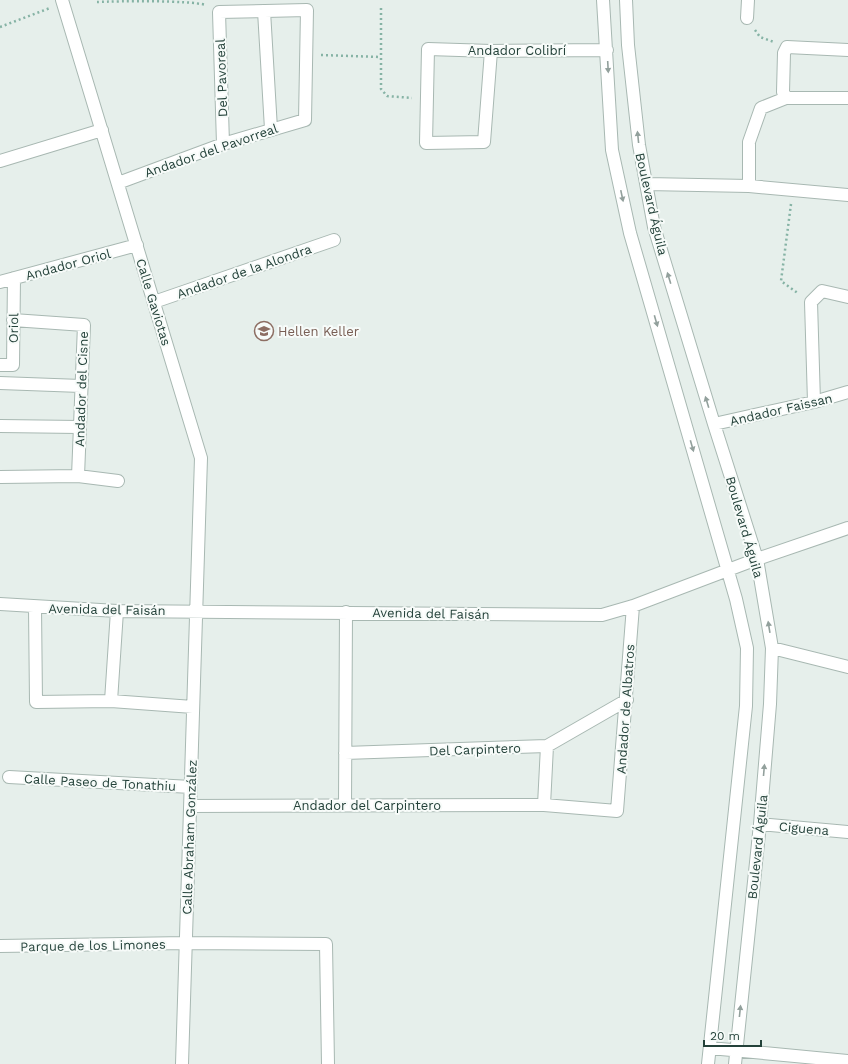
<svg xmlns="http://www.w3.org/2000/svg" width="848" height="1064" font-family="'Work Sans',sans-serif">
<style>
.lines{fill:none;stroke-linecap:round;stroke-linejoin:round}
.minor-casing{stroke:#a8b8b2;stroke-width:14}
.path{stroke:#86b3a5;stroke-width:2.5;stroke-dasharray:2 3;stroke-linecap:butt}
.minor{stroke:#fff;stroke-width:12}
.oneway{fill:#92a09c}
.labels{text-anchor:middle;stroke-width:4;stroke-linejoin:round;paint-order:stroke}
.street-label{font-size:13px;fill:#24423a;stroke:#f7fbf9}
.education-label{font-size:13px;fill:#785e54;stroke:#f7fbf9;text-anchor:start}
</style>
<rect width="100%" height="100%" fill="#e6efeb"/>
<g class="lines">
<g class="minor-casing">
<path id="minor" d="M62,0L201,458L182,1064
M603,0L612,150L630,233L736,599L747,648L746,706L708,1064
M626,0L628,45L639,145L654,227L714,424L757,559L772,648L770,704L760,824L735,1064
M264,11L271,129
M747,18L748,0
M491,51L484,142L426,143L428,49L491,51L607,50
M786,98L783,92L784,53L787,47L848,50
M0,161L102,130
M118,183L223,144L305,120L307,10L219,12L223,144
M647,184L749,186L848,195
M749,186V142L761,108L786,98H848
M0,282L137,245
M154,302L334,240
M13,320L84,325L78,476
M0,365H13L14,278
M0,383L81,386
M814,402L811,302L822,291L848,297
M714,424L814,402L848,392
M0,426L79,427
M0,477L78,476L118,481
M0,604L117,611L602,615L633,606L757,559L848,528
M35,607L36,702L111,701L193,707
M772,648L848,667
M111,701L117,611
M345,753L547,746L627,700
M9,777L191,787
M345,805L346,612
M544,805L547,746
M190,806L544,805L617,811L633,606
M760,824L848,832
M0,946L186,943L326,944L328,1064
M710,1048L848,1061"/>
</g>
<path class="path" d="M97,2C120,1 188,0 206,5
M381,8V89L387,96L412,98
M0,27L50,8
M755,30L760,37L774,42
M321,55L380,57
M791,204L781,281L799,294"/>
<use href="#minor" class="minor"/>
</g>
<defs><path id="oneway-solid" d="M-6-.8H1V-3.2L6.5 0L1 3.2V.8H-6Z"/></defs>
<g class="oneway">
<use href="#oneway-solid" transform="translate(608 67) rotate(87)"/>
<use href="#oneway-solid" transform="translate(638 137) rotate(-96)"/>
<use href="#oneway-solid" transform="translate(622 196) rotate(78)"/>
<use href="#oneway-solid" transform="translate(669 278) rotate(-107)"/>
<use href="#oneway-solid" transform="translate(656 321) rotate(74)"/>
<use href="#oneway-solid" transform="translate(707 402) rotate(-107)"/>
<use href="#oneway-solid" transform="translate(692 446) rotate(74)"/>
<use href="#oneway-solid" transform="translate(769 627) rotate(-99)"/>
<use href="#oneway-solid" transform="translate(764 770) rotate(-85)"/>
<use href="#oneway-solid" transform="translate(740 1011) rotate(-84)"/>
</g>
<defs>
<g id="school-ring" transform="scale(1)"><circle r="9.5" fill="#f7fbf9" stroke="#8d6e63" stroke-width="1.5"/><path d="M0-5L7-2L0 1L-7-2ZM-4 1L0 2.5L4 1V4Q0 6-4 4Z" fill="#8d6e63"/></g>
</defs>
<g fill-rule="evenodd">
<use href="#school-ring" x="264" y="331"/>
</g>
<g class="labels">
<g class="street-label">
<text x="517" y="55">Andador Colibrí</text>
<text transform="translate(221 78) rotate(-92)" y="5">Del Pavoreal</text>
<text transform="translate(211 150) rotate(-19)" y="5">Andador del Pavorreal</text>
<text transform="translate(652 204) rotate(77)" y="5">Boulevard Águila</text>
<text transform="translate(68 264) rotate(-15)" y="5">Andador Oriol</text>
<text transform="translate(244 271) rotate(-19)" y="5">Andador de la Alondra</text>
<text transform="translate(154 302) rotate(73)" y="5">Calle Gaviotas</text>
<text transform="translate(13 328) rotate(-89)" y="5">Oriol</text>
<text transform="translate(81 389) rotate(-88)" y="5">Andador del Cisne</text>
<text transform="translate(781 409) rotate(-13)" y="5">Andador Faissan</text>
<text transform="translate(745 527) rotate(74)" y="5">Boulevard Águila</text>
<text transform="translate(107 609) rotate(1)" y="5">Avenida del Faisán</text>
<text transform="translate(431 613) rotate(1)" y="5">Avenida del Faisán</text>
<text transform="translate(625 709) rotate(-86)" y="5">Andador de Albatros</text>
<text transform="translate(475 749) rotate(-2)" y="5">Del Carpintero</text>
<text transform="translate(100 782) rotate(3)" y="5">Calle Paseo de Tonathiu</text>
<text x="367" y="810">Andador del Carpintero</text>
<text transform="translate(804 828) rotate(5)" y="5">Ciguena</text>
<text transform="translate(189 837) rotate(-88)" y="5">Calle Abraham González</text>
<text transform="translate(757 847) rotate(-84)" y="5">Boulevard Águila</text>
<text transform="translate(93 945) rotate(-1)" y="5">Parque de los Limones</text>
</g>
<g class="education-label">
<text x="278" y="336">Hellen Keller</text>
</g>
</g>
<path d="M704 1040v6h57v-6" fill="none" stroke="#24423a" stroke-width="2"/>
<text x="710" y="1040" font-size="12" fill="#24423a" stroke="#f7fbf9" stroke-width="3" paint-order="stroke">20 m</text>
</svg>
